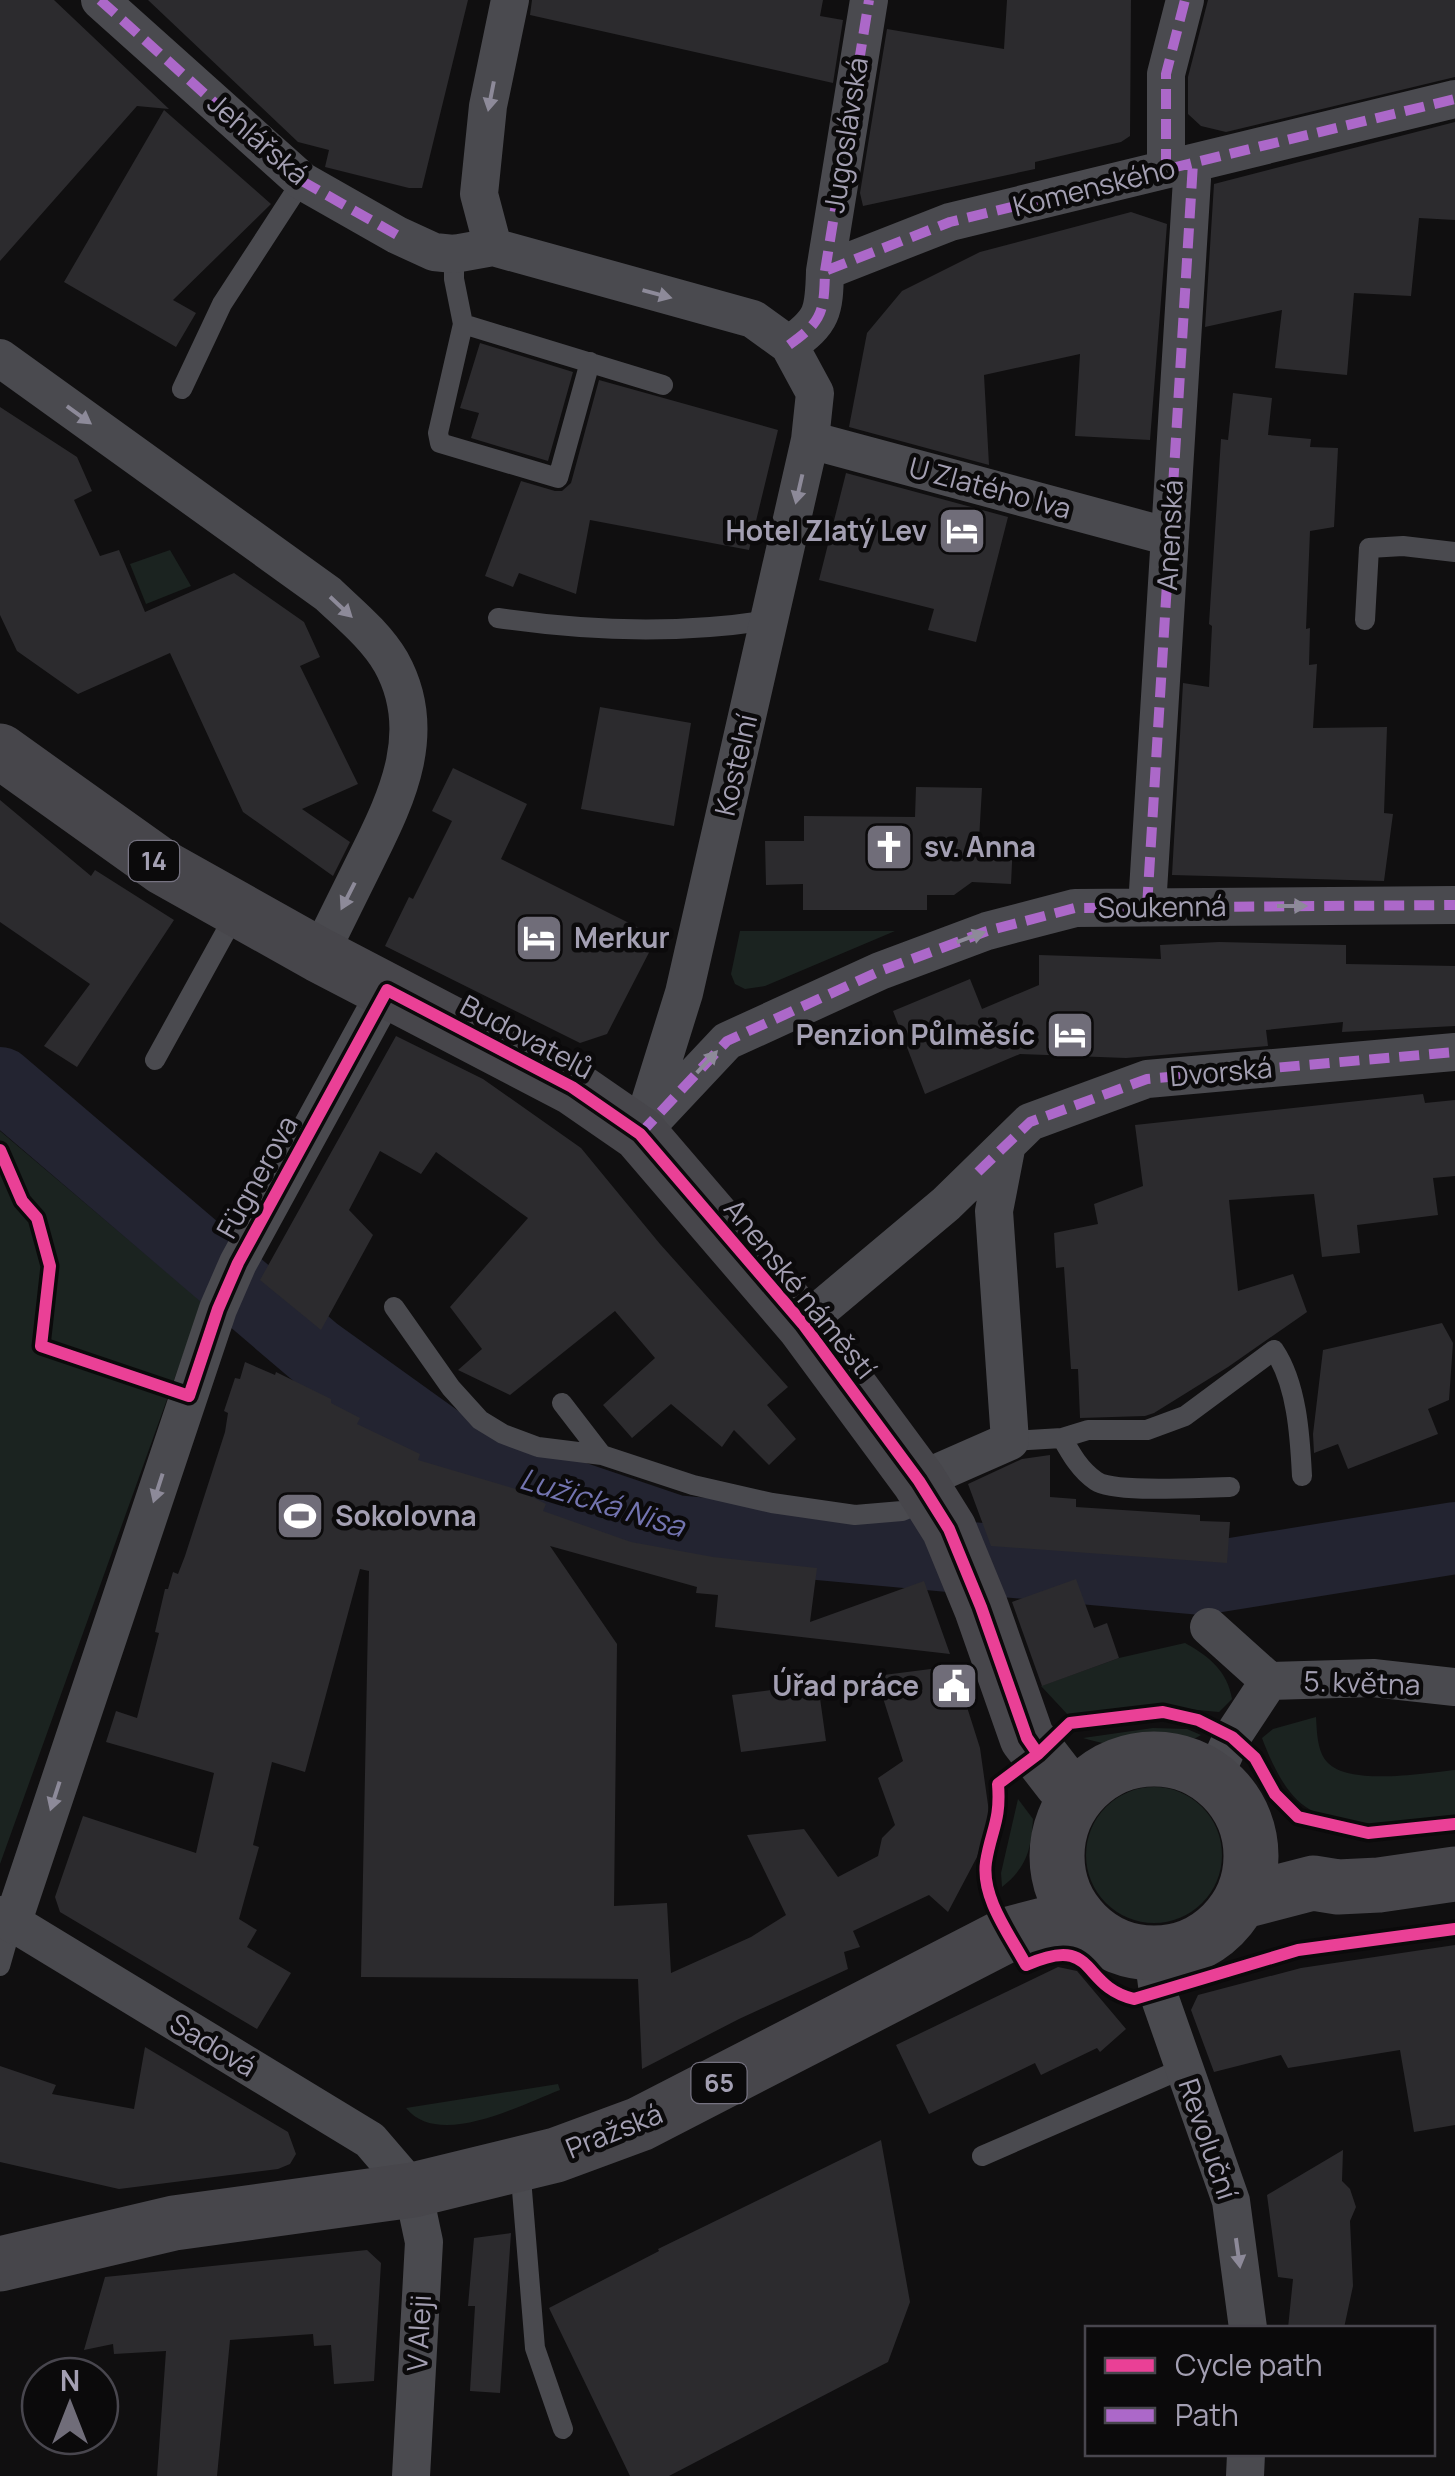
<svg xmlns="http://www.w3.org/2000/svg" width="1455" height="2476" font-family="Manrope,sans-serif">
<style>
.green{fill:#1b2320}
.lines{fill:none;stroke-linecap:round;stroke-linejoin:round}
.river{stroke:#232431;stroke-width:72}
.building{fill:#2c2b2e}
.lane{stroke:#4a4a4f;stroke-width:20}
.street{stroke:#4a4a4f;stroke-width:38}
.primary{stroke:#47464b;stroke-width:55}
.quiet{stroke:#ac68c9;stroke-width:10;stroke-dasharray:20 10;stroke-linecap:butt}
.cycleway-casing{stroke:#0b0a0b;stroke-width:19}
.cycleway{stroke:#ea4096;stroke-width:12}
.oneway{fill:#8d8a99}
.labels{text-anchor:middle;stroke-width:9;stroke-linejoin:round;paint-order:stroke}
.shield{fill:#0b0a0b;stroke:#757280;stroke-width:2.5}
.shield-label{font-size:25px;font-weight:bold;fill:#a39fb2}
.street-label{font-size:28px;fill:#a39fb2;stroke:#0b0a0b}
.poi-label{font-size:28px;font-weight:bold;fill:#a39fb2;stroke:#0b0a0b;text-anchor:end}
.water-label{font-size:30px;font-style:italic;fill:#7374b0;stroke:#0b0a0b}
</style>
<rect width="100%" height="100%" fill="#100f10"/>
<path class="green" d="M170,550L191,586L146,604L130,564Z
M740,931H895L765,986L745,989L735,984L731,974Z
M0,1131L202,1302L0,1864Z
M1185,1643C1209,1656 1228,1672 1232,1699L1219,1712L1154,1706L1120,1709L1082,1719L1069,1716L1041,1686L1119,1658Z
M1316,1717C1317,1732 1317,1752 1328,1763C1351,1786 1425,1773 1455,1770V1816C1411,1824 1350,1834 1309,1809C1286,1796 1271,1762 1262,1738L1273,1729Z
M1153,1728L1187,1729L1201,1735C1174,1753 1113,1748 1083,1738Z
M1086 1855a68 68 0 1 1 136 0a68 68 0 1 1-136 0Z
M1018,1799L1033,1819C1031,1850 1027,1867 1002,1887L1001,1873Z
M558,2084L560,2090C520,2105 439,2149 406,2108Z"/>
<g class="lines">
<path class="river" d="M0,1083L316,1353L465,1460L675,1531L1201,1579L1455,1538"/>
</g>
<path class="building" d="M0,0H54L169,109L137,106L0,261Z
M148,0H468L422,188H409L325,167L329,150L298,142Z
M532,0H823L820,16L843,20L833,83L530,15Z
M1007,0H1131L1130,136L1121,142L1035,162V169L863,206L860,193L887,29L1004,49Z
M1208,0H1455V77L1226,132L1201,126L1188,114V77Z
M164,110L271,204L173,300L196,313L176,347L64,282Z
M1455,122V220L1419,218L1411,296L1354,293L1347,375L1275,368L1282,310L1205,327L1214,184Z
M1131,212L1167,224L1150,440L1075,436L1080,354L984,375L989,465L849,427L867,333L902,291L980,252Z
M480,343L573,372L548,461L471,438L479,413L460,408Z
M599,380L778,430L749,550L590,520L576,594L519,573L513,587L485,576L521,481L555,491H562L571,483Z
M1233,393L1272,398L1268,435L1311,439L1310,447L1338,448L1334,527L1310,531L1306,629L1310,628L1309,665L1317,664L1313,728L1387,727L1384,813L1393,814L1384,881L1172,875L1183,683L1209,687L1212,626L1209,624L1221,439L1228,440Z
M0,407L77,457L92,491L74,500L100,556L119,550L145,612L234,573L304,622L320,657L300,666L358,784L302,809L350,842L333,876L243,812L170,653L78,694L17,651L0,615Z
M846,473L1008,517L976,642L928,630L934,609L819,580Z
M600,707L691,723L674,826L581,809Z
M453,768L527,804L501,859L657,937L607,1034L580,1043L385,946L409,897L413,899L452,821L432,811Z
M916,787L982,788L979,840L1013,842L1011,884L972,882L954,895H927V910H803V884L766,885L765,841H804V816L915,817Z
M0,800L91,876L95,870L174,920L77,1067L44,1046L90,984L0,922Z
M1219,942L1346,945V964L1455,966V1026L1342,1032L1343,1022L1266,1030L1268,1046L1126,1058L1020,1054L925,1094L893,1011L970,979L982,1009L1039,985V955L1161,959L1160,945Z
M396,1036L483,1079L581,1148L660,1244L788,1387L767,1405L796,1439L769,1465L734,1430L722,1447L671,1404L632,1438L603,1405L655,1358L615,1311L510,1395L458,1370L482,1349L450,1307L528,1218L436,1152L421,1174L380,1151L349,1210L373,1235L321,1330L260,1280Z
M1423,1094L1425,1103L1455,1100V1176L1433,1178L1438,1215L1357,1225L1360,1253L1322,1257L1314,1194L1229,1200L1238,1291L1293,1274L1307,1312L1228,1367L1154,1413L1145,1416L1080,1418L1078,1369H1071L1064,1267L1056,1268L1054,1233L1098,1224L1094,1204L1143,1186L1135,1125Z
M1442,1323L1453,1343L1449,1400L1428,1409L1438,1434L1348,1469L1338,1444L1314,1453L1313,1434L1323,1350Z
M245,1362L275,1375L276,1372L331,1399V1403L360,1418L357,1424L420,1454L418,1460L516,1489L546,1504L543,1511L631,1542L713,1557L817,1568L810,1622L924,1581L950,1654L715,1627L718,1595L696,1593L697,1587L550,1546L617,1644L614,1906L667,1903L671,1973L751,1937L786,1915L747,1835L804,1829L838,1877L878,1856L882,1838L895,1825L878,1778L903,1761L876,1676L954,1666L980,1748L990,1819L977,1857L948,1912L929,1895L853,1931L860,1947L844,1952L848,1969L739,2019L642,2069L638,1979L361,1977L369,1571L360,1569L305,1772L272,1762L253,1845L259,1847L239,1919L257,1930L247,1947L291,1973L257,2029L60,1912L55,1897L83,1816L196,1853L214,1773L106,1742L116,1711L137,1718L159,1633L155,1632L165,1589H168L173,1572L178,1574L185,1556L225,1432L228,1413L224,1411L235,1378L240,1379Z
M1050,1455V1497L1076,1499V1507L1200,1515V1521L1230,1522L1227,1563L991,1546L968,1484L1022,1459Z
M1076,1579L1094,1628L1107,1623L1119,1658L1042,1686L1012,1602Z
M818,1684L826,1741L741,1752L732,1695Z
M1455,1945V2125L1414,2132L1400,2050L1288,2068L1281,2055L1214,2072L1191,2010L1198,1995L1301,1968Z
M1058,1967L1077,1971L1126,2029L1100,2052L1097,2048L1041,2075L1035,2063L929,2114L896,2045Z
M145,2047L288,2132L296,2154L290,2164L278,2169L119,2189L0,2162V2066L56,2085L52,2094L134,2109Z
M881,2140L910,2302L888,2362L669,2476H630L549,2308L659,2251L658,2249Z
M1343,2150L1342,2181L1350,2189L1356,2207L1350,2221L1353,2286L1344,2328H1288L1293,2279L1278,2277L1267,2195Z
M511,2233L500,2393L470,2391L475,2306H468L474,2238Z
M367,2250L381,2263L374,2381L334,2384L331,2345L314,2346L313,2334L230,2340L217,2476H157L166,2351L114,2354L113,2344L84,2350L105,2277Z"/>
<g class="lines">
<path class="lane" d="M454,254V279L463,324L438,433L440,443L558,478L590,362
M463,324L663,385
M182,389L222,304L302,181
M498,618C586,631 681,634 769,620
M1365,620L1369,548L1403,546L1455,552
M155,1060L236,913
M394,1307L451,1388L480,1420L503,1434L538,1447L602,1455L693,1485L772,1503L855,1515L902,1511L929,1500
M562,1403L602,1455
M1062,1438C1071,1454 1080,1470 1096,1481C1115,1494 1203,1487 1230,1487
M1010,1441L1062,1438L1088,1430H1147L1185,1416L1274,1350C1297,1384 1300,1436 1302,1476
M0,1966L12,1924
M982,2156L1184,2068
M520,2166L535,2348L563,2429"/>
<path class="street" d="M100,0L302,181L397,235L434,252L454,254L493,247
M510,0L488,106L479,194L493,247L753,319L789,345L815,393L810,440L684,993L640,1134
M1166,169V74L1185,0
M825,271L869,0
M789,345C823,321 824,312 825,271L950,222L1455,99
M0,358L328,594C350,615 375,635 391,662C429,730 398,796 367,858C351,891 335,923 319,955
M810,440L1170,537
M1147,907L1193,163
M649,1124L727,1041L880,971L987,931L1075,908L1455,905
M803,1324L946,1204L1030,1122L1147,1079L1455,1052
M919,1481L1010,1441L994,1211L1006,1149
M1209,1627L1269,1681L1373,1678L1455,1687
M1213,1779L1232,1737L1269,1681
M0,1915L370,2140L413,2190L424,2242L411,2476
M12,1924L218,1309L238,1263L387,990
M1153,1953L1158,1993L1231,2201L1248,2328
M1245,2476L1246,2454"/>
<path class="primary" d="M0,751L164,868L319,955L572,1087L640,1134L803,1324L919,1481L949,1529L981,1607L1027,1738L1061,1782L1077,1797
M1057 1856a97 97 0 1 1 194 0a97 97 0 1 1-194 0Z
M1240,1902L1313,1883L1338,1887L1379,1885L1455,1874
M0,2264L174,2223L413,2190L556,2155L640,2124L1009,1934L1078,1916"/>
<path class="quiet" d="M100,0L302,181L397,235
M1166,169V74L1185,0
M825,271L869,0
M789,345C823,321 824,312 825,271L950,222L1455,99
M1147,907L1193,163
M640,1134L727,1041L880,971L987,931L1075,908L1455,905
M978,1172L1030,1122L1147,1079L1455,1052"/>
<g class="cycleway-casing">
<path id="cycleway" d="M0,1150L22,1201L37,1218L50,1266L41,1346L189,1396L218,1309L238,1263L387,990L572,1087L640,1134L803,1324L919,1481L949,1529L981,1607L1027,1738L1038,1754
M1455,1824L1368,1833L1298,1817L1275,1794L1255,1758L1232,1737L1198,1720L1163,1712L1070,1723L1038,1754L998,1784C1001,1821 991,1830 986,1862C981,1898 1010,1935 1026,1965C1098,1933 1079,1986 1134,1999L1298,1950L1455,1929"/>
</g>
<use href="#cycleway" class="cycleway"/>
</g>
<defs><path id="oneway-solid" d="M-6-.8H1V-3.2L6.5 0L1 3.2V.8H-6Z" transform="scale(2.5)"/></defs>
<g class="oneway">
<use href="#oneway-solid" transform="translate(491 96) rotate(101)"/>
<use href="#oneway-solid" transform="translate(657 294) rotate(15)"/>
<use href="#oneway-solid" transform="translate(79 415) rotate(36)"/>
<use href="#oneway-solid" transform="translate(799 489) rotate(103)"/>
<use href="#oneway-solid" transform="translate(341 607) rotate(43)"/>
<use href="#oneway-solid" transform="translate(348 896) rotate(117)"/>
<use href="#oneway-solid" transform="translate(1292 906)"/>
<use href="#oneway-solid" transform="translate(971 937) rotate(-20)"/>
<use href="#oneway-solid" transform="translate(707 1062) rotate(-47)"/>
<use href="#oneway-solid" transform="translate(158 1488) rotate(108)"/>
<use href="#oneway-solid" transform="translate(55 1796) rotate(108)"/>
<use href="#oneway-solid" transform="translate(1238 2253) rotate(82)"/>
</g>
<defs>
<g id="hotel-square" transform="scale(2.5)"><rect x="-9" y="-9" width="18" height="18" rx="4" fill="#706d79" stroke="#0b0a0b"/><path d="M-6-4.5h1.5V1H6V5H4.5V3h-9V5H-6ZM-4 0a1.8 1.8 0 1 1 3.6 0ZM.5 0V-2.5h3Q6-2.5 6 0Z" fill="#fff"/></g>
<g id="church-square" transform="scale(2.5)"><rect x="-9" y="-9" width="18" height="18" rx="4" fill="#706d79" stroke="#0b0a0b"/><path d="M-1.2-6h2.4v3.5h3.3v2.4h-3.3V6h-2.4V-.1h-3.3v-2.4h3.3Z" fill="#fff"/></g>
<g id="stadium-square" transform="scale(2.5)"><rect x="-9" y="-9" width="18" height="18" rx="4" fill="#706d79" stroke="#0b0a0b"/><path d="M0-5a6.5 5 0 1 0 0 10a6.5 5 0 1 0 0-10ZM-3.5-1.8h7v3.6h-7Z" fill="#fff"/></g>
<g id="civic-square" transform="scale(2.5)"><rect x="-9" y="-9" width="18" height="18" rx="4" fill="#706d79" stroke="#0b0a0b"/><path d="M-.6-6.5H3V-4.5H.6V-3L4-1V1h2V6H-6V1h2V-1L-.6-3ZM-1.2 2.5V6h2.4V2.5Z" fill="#fff"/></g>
</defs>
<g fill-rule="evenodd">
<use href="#hotel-square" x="962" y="531"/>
<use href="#church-square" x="889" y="847"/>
<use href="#hotel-square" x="539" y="938"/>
<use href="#hotel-square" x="1070" y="1035"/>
<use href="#stadium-square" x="300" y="1516"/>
<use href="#civic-square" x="954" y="1686"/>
</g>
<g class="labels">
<g class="shield">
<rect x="129" y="841" width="50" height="40" rx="8"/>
<rect x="691.5" y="2063" width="55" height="40" rx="8"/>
</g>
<g class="shield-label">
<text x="154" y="870">14</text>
<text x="719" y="2092">65</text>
</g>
<g class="street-label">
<text transform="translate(846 135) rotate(-81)" y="10">Jugoslávská</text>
<text transform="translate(258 139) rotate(41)" y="10">Jehlářská</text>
<text transform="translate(1094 187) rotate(-14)" y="10">Komenského</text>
<text transform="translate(990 488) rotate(15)" y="10">U Zlatého lva</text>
<text transform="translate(1170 535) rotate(-87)" y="10">Anenská</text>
<text transform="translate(736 765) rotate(-77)" y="10">Kostelní</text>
<text transform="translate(1162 907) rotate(-1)" y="10">Soukenná</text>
<text transform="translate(527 1037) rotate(28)" y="10">Budovatelů</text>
<text transform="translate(1221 1072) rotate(-5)" y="10">Dvorská</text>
<text transform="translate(257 1177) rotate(-61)" y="10">Fügnerova</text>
<text transform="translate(800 1289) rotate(51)" y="10">Anenské náměstí</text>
<text transform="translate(1362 1683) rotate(2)" y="10">5. května</text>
<text transform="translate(213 2045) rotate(31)" y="10">Sadová</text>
<text transform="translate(614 2131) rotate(-22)" y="10">Pražská</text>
<text transform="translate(1208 2139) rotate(71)" y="10">Revoluční</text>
<text transform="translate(419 2333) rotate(-87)" y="10">V Aleji</text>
</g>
<g class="poi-label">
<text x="927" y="541">Hotel Zlatý Lev</text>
<text x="924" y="857" text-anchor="start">sv. Anna</text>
<text x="574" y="948" text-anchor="start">Merkur</text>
<text x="1035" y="1045">Penzion Půlměsíc</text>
<text x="335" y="1526" text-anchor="start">Sokolovna</text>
<text x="919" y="1696">Úřad práce</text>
</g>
<g class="water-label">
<text transform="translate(602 1503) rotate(17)" y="10">Lužická Nisa</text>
</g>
</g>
<rect x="1085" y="2326" width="350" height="130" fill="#0b0a0b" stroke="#48464e" stroke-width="2.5"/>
<rect x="1105" y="2358" width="50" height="15" fill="#ea4096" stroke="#48464e" stroke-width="2.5"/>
<text x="1175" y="2376" font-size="30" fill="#a39fb2">Cycle path</text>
<rect x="1105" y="2408" width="50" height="15" fill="#ac68c9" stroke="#48464e" stroke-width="2.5"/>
<text x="1175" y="2426" font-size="30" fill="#a39fb2">Path</text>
<g transform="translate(70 2406)"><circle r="48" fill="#0b0a0b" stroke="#48464e" stroke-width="2.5"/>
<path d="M0-8L18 38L0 25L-18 38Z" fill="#706d79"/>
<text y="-15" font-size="28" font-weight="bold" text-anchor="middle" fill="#a39fb2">N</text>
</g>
</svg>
